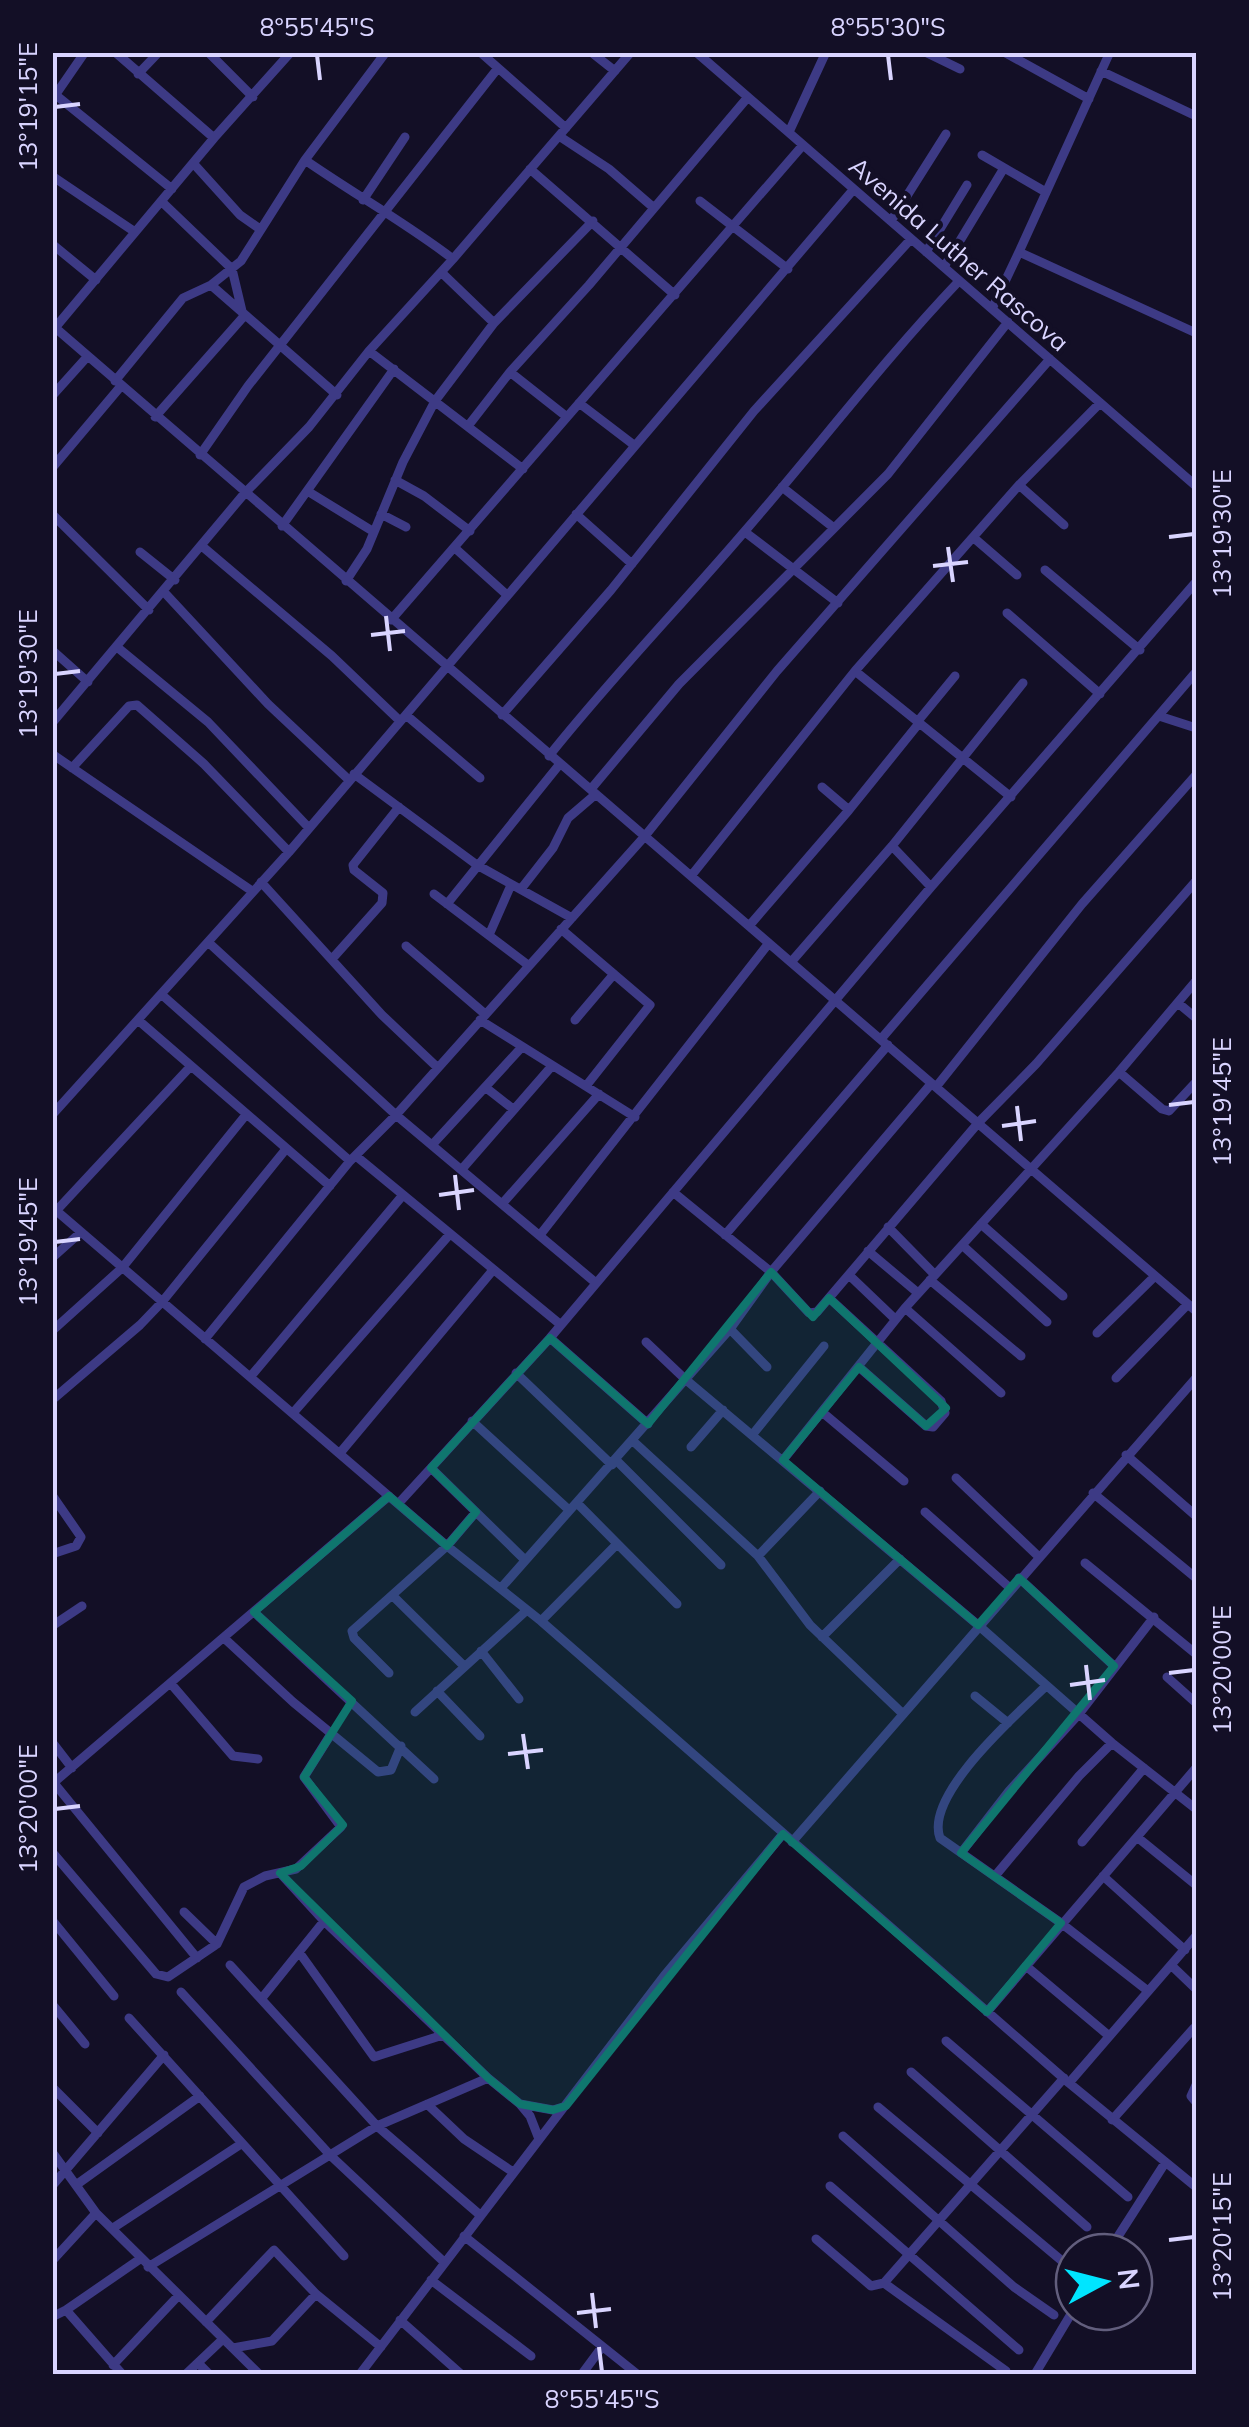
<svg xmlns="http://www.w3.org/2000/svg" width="1249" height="2427" font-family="Mulish,sans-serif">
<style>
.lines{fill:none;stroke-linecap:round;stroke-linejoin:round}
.minor{stroke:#3d3a85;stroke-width:9}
.marked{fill:#0f766e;fill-opacity:0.2;stroke:#0f766e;stroke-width:8;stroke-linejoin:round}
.ticks{fill:none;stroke:#d9d4ff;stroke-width:4}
.labels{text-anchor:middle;stroke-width:9;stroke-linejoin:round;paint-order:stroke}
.street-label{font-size:25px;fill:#d9d4ff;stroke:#130f26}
.neatline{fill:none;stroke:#d9d4ff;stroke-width:4}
.ticks-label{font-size:25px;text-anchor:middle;fill:#d9d4ff}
</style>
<rect width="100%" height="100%" fill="#130f26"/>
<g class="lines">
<path class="minor" d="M115,52L214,138
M208,52L253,97
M480,52L566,128
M591,52L615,71
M696,52L1196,486
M925,52L960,69
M1004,52L1089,99
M1195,52L1196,53
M1101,71L1196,116
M138,74L159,52
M52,92L172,189
M54,97L85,52
M789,132L826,52
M559,136L609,169L654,208
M982,155L1044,191
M305,160C354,194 406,223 453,259
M193,163L240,215L260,229
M530,169L675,295
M52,176L135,232
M363,200L405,137
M161,201L232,269L242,311
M700,201L788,269
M891,221L946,134
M52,244L96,280
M926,252L967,185
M1019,252L1110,52
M944,267L1004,168
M441,272L494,323
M211,285L337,395
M992,309L1019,252L1196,333
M52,325C432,656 815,982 1196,1311
M54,329L214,138L291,52
M369,351L523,469
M510,372L567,417
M115,381L183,298L211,285L241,261L305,160L386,52
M52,396L87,357
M579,403L634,445
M155,417L245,315
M468,426L510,372L589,285L748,97
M200,455L248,386L498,68
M52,468L121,386
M395,480L424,496L470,531
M1019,485L1064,525
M782,487L834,528
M309,492L374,532
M52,514L149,610
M381,514L406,527
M576,514L632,564
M282,526L394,369
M745,532L838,603
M974,538L1017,575
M203,547L332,656L400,721
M456,549L507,595
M140,552L175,580
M1045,570L1140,650
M346,581L367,549L403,462L435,401L494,323L593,221
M164,592L268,704L349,780
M1007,613L1100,694
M391,620L803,145
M117,647L208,722L309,828
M52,650L88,682
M855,671L1011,797
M406,715L480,778
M502,715L611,590L754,411L911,239
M1159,716L1196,728
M918,721L955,676
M52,723L244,494L309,427L369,351L453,259L631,52
M52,754L252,891
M549,756C611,678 680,607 745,531C817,448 883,361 959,281
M72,768L129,706L137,705L204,764L289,852
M354,774L477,865L572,918
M822,787L849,810
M591,789L679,684L888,474L1008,322
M892,846L931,887
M691,876L855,671L1019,485L1100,403
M261,882L382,1015L438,1068
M521,889L553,848L568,818L596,794
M434,894L528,965
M447,904L559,765
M749,926L849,810L920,722
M561,929L650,1005L586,1086
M489,935L511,885
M208,942L396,1115L596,1283
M406,946L485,1014
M332,959L382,903L383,893L354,870L353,865L399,807
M792,961L892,846L1023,683
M161,994L350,1161
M1178,1003L1196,1018
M138,1020L330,1186
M480,1020L635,1117
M575,1020L614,974
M881,1039L1196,672
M1119,1072L1162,1109L1169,1111L1196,1082
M485,1087L513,1109
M936,1087L1082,904L1196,775
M52,1115L289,852L853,190
M432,1145L521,1048
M356,1156L561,1325
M462,1169L551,1067
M673,1192L771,1272L809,1313L817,1312L979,1122L1036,1064L1196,881
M502,1204L599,1094
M52,1207L447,1546L541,1621L1069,2083L1196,2187
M56,1211L190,1067
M981,1224L1063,1296
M888,1227L935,1275
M540,1235L769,943
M725,1235L888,1045
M962,1245L1047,1322
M868,1251L918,1293
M52,1258L80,1233
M849,1275L895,1319
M930,1280L1021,1356
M829,1298L941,1401L945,1413L933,1427L926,1426L859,1367
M905,1308L1001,1393
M730,1329L767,1367
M52,1331L122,1268L245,1116
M1097,1333L1155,1276
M550,1338L648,1424
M205,1339L350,1161L396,1115L645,836L777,671L1050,359
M646,1342L685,1379L978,1625L1112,1743L1196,1809
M516,1373L612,1465
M251,1376L403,1195
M1116,1378L1188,1304
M52,1400L140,1325L162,1302L286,1149
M822,1412L904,1481
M293,1413L450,1234
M472,1421L569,1510
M753,1434L824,1346
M633,1441L758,1556L810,1625L902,1713
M691,1447L723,1410
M340,1453L493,1270
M1126,1455L1196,1516
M616,1460L721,1565
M783,1460L905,1308L1119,1072L1196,981
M431,1468L524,1559
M956,1478L1038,1556
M1093,1493L1196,1578
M52,1495L81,1537L76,1546L52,1554
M577,1503L677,1604
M398,1504L550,1338L931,887L1196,582
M925,1512L1010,1588
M758,1556L820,1491
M1085,1563L1196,1654
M1019,1578L1114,1666
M501,1588L730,1329L771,1272L931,1084
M394,1597L464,1666
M254,1612L434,1779
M541,1621L617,1544
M52,1626L82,1606
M822,1637L900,1559
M224,1638L293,1702L378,1772L391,1770L401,1746
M481,1651L519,1699
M389,1673L354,1638L352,1631L447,1546L476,1512
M1167,1677L1196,1703
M172,1685L233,1756L258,1759
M1046,1686C1017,1714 924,1795 940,1838L1061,1923L1148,1991
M437,1691L480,1736
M975,1696L1008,1723
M415,1712L527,1610
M52,1742L72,1768
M54,1783L197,1958
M52,1784L389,1496
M1137,1837L1196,1885
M792,1842L1196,1378
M1082,1842L1144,1768
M52,1852L156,1974L168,1977L217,1944L244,1887L265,1876L296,1869L341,1827L304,1777L331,1734
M961,1853L1009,1791L1079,1714L1154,1617
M280,1873L324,1921L488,2078L520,2104L530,2116L539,2139
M995,1876L1079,1776L1112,1743
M1103,1876L1185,1950
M184,1912L217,1944
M52,1920L114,1996
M299,1952L374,2057L443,2035
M230,1965L377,2126L480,2215
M1026,1966L1108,2035
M1172,1966L1196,1989
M181,1992L331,2156L444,2262
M262,1998L324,1921
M52,2004L85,2044
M987,2012L1196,1768
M129,2018L344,2256
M946,2041L1128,2197
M911,2072L1087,2227
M1069,2083L1196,1936
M1196,2085L1191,2096L1196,2102
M52,2087L98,2133
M427,2104L464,2139L513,2172
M520,2104L553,2110L563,2107
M878,2107L1074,2271
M1112,2120L1194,2028
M843,2136L1014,2287L1054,2315
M52,2152L96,2213L259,2374
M76,2185L200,2096
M52,2186L164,2055
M830,2186L1019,2350
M113,2228L241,2144
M464,2236L637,2374
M816,2239L871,2286L884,2283L1064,2078
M1108,2252L1165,2163
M52,2261L96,2213
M148,2267L377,2126L488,2078
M431,2280L531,2356
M884,2283L1006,2371
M52,2317L66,2310
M400,2320L461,2374
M206,2322L274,2250L316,2294L381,2347
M233,2348L272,2341L316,2294
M198,2363L209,2374
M113,2365L179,2295
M122,2374L66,2310L140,2259
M186,2374L223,2339
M360,2374L664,1976L783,1834
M582,2374L602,2347
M1035,2374L1074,2309"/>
</g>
<path class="marked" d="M771,1272L813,1317L829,1298L946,1408L926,1426L859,1367L783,1460L978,1625L1019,1578L1114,1666L961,1853L1061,1923L987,2012L783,1834L566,2106L553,2110L520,2104L488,2078L280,1873L301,1866L343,1825L304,1777L352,1701L254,1612L389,1496L447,1546L476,1512L431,1468L550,1338L648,1424Z"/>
<path class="ticks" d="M317,55L320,80M888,55L891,80M55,107L80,104M1169,537L1194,534M948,547L953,582M933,566L968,562M386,616L390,651M371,635L405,631M55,674L80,671M1169,1105L1194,1102M1017,1106L1021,1141M1002,1126L1036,1121M455,1175L459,1210M439,1195L474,1190M55,1242L80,1239M1086,1665L1090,1700M1169,1673L1194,1670M1070,1685L1105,1680M523,1734L528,1769M508,1754L543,1750M55,1809L80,1806M1169,2240L1194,2237M592,2293L596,2328M577,2313L611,2309M599,2347L602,2372"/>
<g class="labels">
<g class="street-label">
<text transform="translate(959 254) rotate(41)" y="9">Avenida Luther Rascova</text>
</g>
</g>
<rect width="1249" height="2427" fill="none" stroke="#130f26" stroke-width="110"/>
<g transform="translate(1104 2282) rotate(83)"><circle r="48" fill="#130f26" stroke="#625e7d" stroke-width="2.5"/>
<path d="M0-8L18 38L0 25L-18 38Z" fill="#00e5ff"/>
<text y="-15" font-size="28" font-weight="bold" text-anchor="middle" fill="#d9d4ff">N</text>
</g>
<rect x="55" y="55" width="1139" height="2317" class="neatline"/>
<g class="ticks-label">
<text x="317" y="36">8°55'45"S</text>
<text x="888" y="36">8°55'30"S</text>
<text transform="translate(28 107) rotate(-90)" y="9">13°19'15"E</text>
<text transform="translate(1222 534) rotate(-90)" y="9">13°19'30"E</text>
<text transform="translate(28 674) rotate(-90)" y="9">13°19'30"E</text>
<text transform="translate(1222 1102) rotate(-90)" y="9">13°19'45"E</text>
<text transform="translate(28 1242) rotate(-90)" y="9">13°19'45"E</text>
<text transform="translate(1222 1670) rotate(-90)" y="9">13°20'00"E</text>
<text transform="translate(28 1809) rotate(-90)" y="9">13°20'00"E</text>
<text transform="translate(1222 2237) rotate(-90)" y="9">13°20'15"E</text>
<text x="602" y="2408">8°55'45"S</text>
</g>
</svg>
